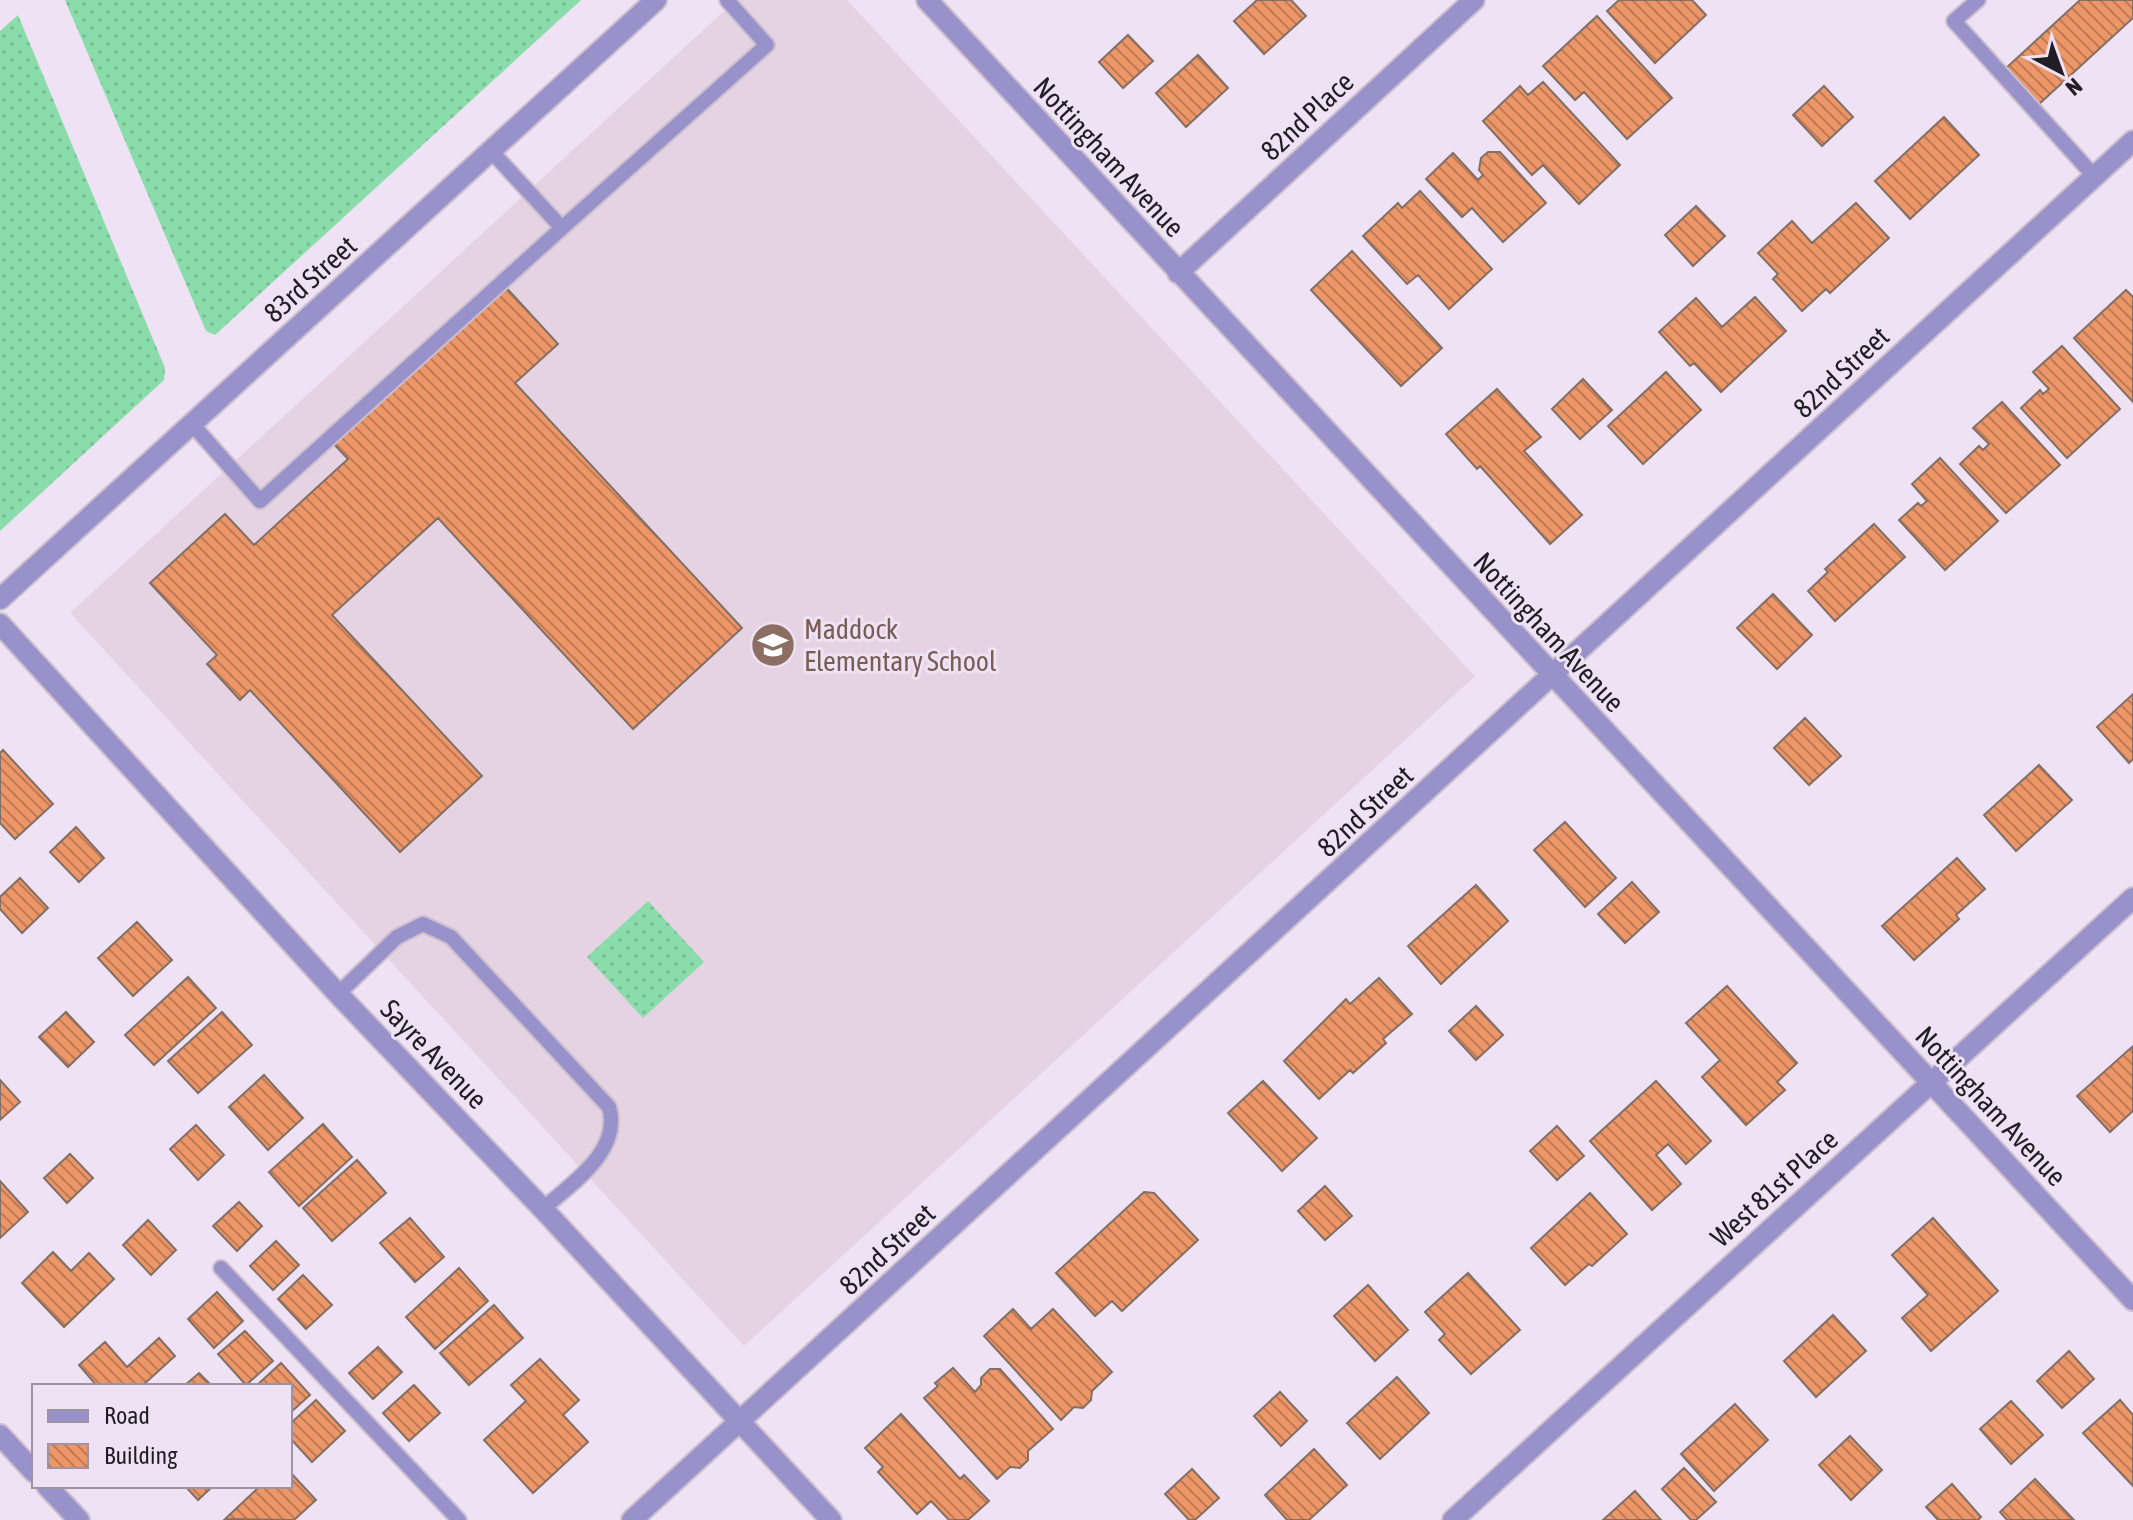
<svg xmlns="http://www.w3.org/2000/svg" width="2133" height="1520" font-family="'Asap Condensed',sans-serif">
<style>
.education{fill:#e5d3e3}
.grass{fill:url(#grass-dots)}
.building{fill:url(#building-back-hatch);stroke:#826f65;stroke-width:2}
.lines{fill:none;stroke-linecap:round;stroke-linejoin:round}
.service-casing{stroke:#cabfcf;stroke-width:18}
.minor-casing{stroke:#cabfcf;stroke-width:24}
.service{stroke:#9992ca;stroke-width:14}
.minor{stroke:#9992ca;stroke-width:20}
.labels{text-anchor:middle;stroke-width:6;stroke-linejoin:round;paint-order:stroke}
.street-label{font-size:28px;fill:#221d24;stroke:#efe2f4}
.education-label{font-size:28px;fill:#785e54;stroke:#efe2f4;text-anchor:start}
</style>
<defs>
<pattern id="grass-dots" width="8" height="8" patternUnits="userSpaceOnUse" patternTransform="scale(2)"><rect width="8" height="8" fill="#8adcaa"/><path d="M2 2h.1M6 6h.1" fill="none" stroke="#77bc92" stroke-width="1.8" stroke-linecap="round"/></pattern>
<pattern id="building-back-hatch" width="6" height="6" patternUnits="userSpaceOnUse" patternTransform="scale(2)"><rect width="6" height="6" fill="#ed9668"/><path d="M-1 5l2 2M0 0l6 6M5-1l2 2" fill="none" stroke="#c07a55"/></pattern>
</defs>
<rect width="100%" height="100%" fill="#efe2f4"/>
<path class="education" d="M736,0H847L1475,676L744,1346L70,613Z"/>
<path class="grass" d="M65,0H581L215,335L206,331Z
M18,15L165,368L164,380L0,531V31Z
M648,901L704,962L643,1018L587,957Z"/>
<path class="building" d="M1257,0H1291L1306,16L1264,54L1234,21Z
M1619,0H1692L1706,15L1655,63L1607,11Z
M2080,0H2133V18L2038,105L2005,69Z
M1597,16L1672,98L1627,139L1584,92L1575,100L1543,66Z
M1128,35L1153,61L1123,88L1099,62Z
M1198,55L1228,88L1186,127L1156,93Z
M1543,82L1620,165L1579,204L1543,165L1532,175L1483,121L1520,86L1528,95Z
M1824,86L1853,117L1822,146L1793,115Z
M1944,117L1979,155L1910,219L1875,181Z
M1488,152H1500L1546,203L1503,242L1472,208L1462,217L1426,179L1453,153L1478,180L1483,175L1479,170L1481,158Z
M1420,191L1492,269L1449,309L1418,275L1407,284L1363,236L1398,203L1402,208Z
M1856,203L1889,238L1830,293L1826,289L1802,311L1773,279L1778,274L1758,253L1792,221L1812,243Z
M1696,206L1725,236L1693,266L1665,235Z
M1352,251L1442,348L1401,386L1311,290Z
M502,283L558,344L515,383L742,628L633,729L438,518L332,615L482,776L400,852L250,690L240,700L207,664L217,655L150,583L225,514L254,545L348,459L331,441Z
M2126,290L2133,297V402L2074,338Z
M1755,297L1786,331L1721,392L1694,363L1690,366L1659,332L1696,298L1722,327Z
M2062,346L2120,409L2067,458L2021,408L2040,390L2043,394L2049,389L2033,372Z
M1666,372L1701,410L1643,464L1608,426Z
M1583,379L1612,410L1580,439L1552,409Z
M1497,389L1541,437L1524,451L1582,515L1550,544L1480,466L1477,469L1446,434Z
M2002,402L2060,465L2006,513L1960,464L1979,446L1983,450L1989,444L1973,428Z
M1940,458L1998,521L1945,570L1899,520L1918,503L1921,506L1927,501L1912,484Z
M1874,524L1905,557L1835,621L1808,591L1828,572L1825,569Z
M1773,594L1812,635L1777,669L1737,628Z
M2133,694V759L2129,763L2097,727Z
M1805,718L1841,756L1809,785L1774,748Z
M3,750L53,804L15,839L0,823V753Z
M2039,765L2072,800L2016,851L1984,815Z
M1565,822L1616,878L1585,907L1534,850Z
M76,827L104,858L79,882L50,852Z
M1957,858L1985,889L1956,915L1959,919L1914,960L1882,926Z
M20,878L48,908L22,933L0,909V897Z
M1632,882L1659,912L1625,943L1598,914Z
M1476,885L1508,921L1441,984L1408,946Z
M137,922L172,960L133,996L98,958Z
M188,977L216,1008L154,1065L125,1035Z
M1379,978L1412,1014L1383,1039L1386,1043L1353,1073L1350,1070L1319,1099L1284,1061L1346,999L1350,1004Z
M1727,986L1797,1063L1777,1082L1785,1090L1746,1125L1702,1077L1720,1060L1686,1023Z
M1476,1006L1503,1035L1476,1060L1449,1031Z
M66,1012L94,1042L68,1067L39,1037Z
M222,1012L252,1045L198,1093L168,1061Z
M2133,1046V1111L2110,1132L2077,1096Z
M264,1075L303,1118L268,1150L229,1107Z
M0,1080L20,1102L0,1120Z
M1263,1081L1317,1138L1282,1171L1228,1113Z
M1656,1081L1711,1141L1686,1164L1668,1144L1656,1155L1681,1184L1652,1210L1590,1141Z
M323,1124L352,1157L299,1206L269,1172Z
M196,1125L224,1155L198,1180L170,1149Z
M1557,1126L1584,1156L1557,1180L1530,1151Z
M70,1154L93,1178L67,1203L44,1178Z
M357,1160L386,1193L332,1241L303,1208Z
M0,1181L28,1212L0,1238Z
M1325,1186L1352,1216L1325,1240L1298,1211Z
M1144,1192L1154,1193L1198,1240L1122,1311L1112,1301L1095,1316L1056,1273Z
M1590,1193L1627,1234L1592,1266L1589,1264L1565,1285L1531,1248Z
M239,1202L262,1226L237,1251L213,1226Z
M410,1218L444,1257L415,1282L380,1243Z
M1933,1218L1998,1291L1931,1351L1902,1318L1928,1295L1892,1255Z
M148,1220L176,1250L151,1275L123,1245Z
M276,1241L299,1265L273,1290L250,1266Z
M53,1252L71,1271L89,1253L114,1279L64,1327L22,1283Z
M459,1268L488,1301L435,1349L406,1317Z
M1468,1273L1520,1330L1471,1374L1439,1340L1445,1334L1425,1312Z
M303,1275L332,1305L306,1329L278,1299Z
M1368,1285L1408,1330L1375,1361L1334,1316Z
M217,1292L243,1321L214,1348L188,1319Z
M494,1305L523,1338L469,1385L440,1353Z
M1013,1309L1031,1329L1053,1309L1112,1372L1092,1391L1091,1400L1083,1408L1074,1407L1061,1420L984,1336Z
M1833,1315L1866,1351L1816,1397L1784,1361Z
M245,1331L273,1361L246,1385L218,1354Z
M159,1338L175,1356L142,1386H97L79,1365L105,1342L127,1367Z
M378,1347L402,1372L373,1399L349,1373Z
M2069,1351L2094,1379L2062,1408L2037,1381Z
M540,1359L579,1400L563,1415L588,1442L533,1493L484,1440L526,1401L511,1385Z
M281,1363L310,1395L290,1413V1386H256Z
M953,1368L975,1392L981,1385V1378L990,1369H1000L1053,1429L1028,1451V1460L1020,1468L1010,1467L997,1479L924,1398L938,1386L935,1383Z
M199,1373L212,1386H184Z
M1397,1377L1429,1413L1380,1459L1347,1423Z
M414,1385L440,1413L409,1441L383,1413Z
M1280,1392L1307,1421L1281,1446L1254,1416Z
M316,1400L345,1431L312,1462L290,1438V1424Z
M2120,1400L2133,1415V1486L2083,1433Z
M2011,1401L2043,1435L2011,1464L1980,1429Z
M1735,1404L1768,1440L1714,1491L1681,1454Z
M901,1414L960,1479L964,1475L989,1501L968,1520H949L931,1501L917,1514L878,1472L883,1467L865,1448Z
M1850,1436L1882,1470L1851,1500L1819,1465Z
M1314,1449L1347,1485L1309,1520H1287L1265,1495Z
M1684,1468L1716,1502L1696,1520H1691L1662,1489Z
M1192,1469L1219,1498L1195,1520H1189L1165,1494Z
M290,1472L316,1500L294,1520L225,1519L260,1486H290Z
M2035,1479L2074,1520H2007L2000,1512Z
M1952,1484L1981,1517L1978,1520H1938L1926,1507Z
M185,1486H213L198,1500Z
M1635,1491L1661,1520H1603Z"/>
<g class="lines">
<g class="service-casing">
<path id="service" d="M1978,0L1954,21L2094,176
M492,152L562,228L767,45L727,0
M192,424L260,501L562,228
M338,994L397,937L423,924L451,937L609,1107C622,1151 572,1183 543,1209
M221,1268L459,1520"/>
</g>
<g class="minor-casing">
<path id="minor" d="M927,0L2133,1300
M1178,273L1474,0
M0,599L656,0
M0,624L338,994L543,1209L831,1520
M0,1435L34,1472
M47,1486L79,1520
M632,1520L2133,141
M1453,1520L2133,898"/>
</g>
<use href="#service" class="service"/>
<use href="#minor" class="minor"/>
</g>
<defs>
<g id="school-disc" transform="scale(2.3)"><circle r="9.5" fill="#8d6e63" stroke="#efe2f4"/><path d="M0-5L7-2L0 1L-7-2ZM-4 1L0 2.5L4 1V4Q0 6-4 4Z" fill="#fff"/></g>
</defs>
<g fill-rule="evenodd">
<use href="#school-disc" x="773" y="645"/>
</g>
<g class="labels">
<g class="street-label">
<text transform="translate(1307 116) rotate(-43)" y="10">82nd Place</text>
<text transform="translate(1109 157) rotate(47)" y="10">Nottingham Avenue</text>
<text transform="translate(310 279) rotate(-42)" y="10">83rd Street</text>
<text transform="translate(1841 372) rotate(-43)" y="10">82nd Street</text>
<text transform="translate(1549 632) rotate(47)" y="10">Nottingham Avenue</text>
<text transform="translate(1365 811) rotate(-43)" y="10">82nd Street</text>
<text transform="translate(434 1054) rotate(46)" y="10">Sayre Avenue</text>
<text transform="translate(1991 1106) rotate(47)" y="10">Nottingham Avenue</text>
<text transform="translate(1774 1188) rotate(-42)" y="10">West 81st Place</text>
<text transform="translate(887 1249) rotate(-43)" y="10">82nd Street</text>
</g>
<g class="education-label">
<text x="804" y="639">Maddock<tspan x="804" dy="32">Elementary School</tspan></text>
</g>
</g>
<rect x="32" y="1384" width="260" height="104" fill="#efe2f4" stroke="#9d93a1" stroke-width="2"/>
<rect x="48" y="1410" width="40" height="12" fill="#9992ca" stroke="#9d93a1" stroke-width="2"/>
<text x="104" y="1424" font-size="24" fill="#221d24">Road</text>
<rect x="48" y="1444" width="40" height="24" fill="url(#building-back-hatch)" stroke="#9d93a1" stroke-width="2"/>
<text x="104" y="1464" font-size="24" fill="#221d24">Building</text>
<g transform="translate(2061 72) rotate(139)" stroke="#efe2f4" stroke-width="6" paint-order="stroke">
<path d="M0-6L14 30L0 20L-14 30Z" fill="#221d24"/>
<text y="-12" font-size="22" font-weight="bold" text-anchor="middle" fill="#221d24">N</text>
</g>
</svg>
